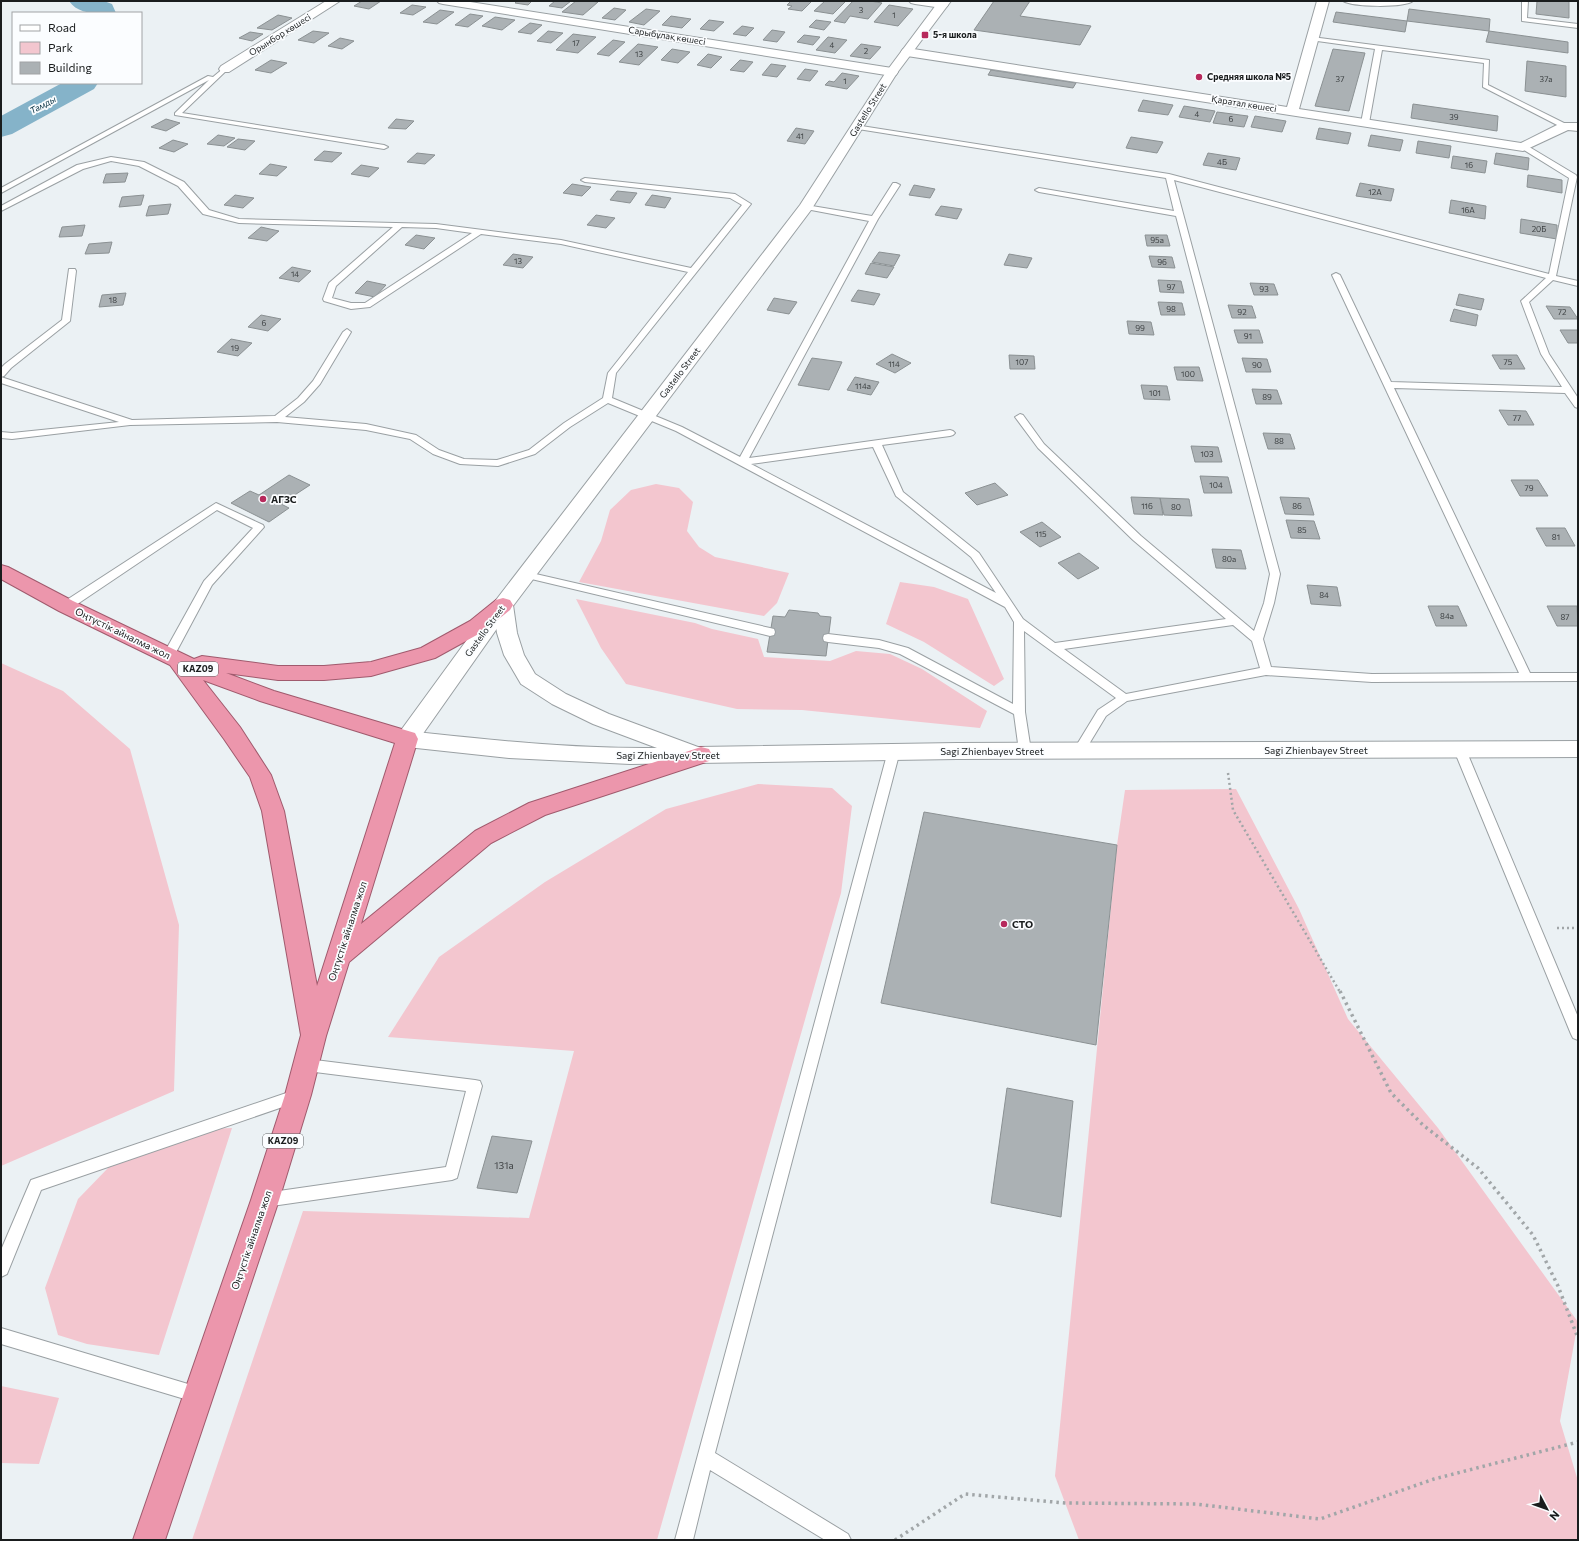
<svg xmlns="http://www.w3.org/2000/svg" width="1579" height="1541" font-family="Commissioner,sans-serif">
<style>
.green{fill:#f3c6cf}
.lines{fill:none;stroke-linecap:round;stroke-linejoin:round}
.river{fill:#85b3c9;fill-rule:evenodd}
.building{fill:#abb1b4;stroke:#8b9193}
.service-casing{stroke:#9aa0a3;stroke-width:2}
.minor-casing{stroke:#9aa0a3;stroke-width:2}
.tertiary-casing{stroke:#9aa0a3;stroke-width:2}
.secondary-casing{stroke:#9aa0a3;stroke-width:2}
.trunk-casing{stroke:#a05a6d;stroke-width:2}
.path-far1{stroke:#a1a6a8;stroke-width:2.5;stroke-dasharray:2 3;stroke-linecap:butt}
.path{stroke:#a1a6a8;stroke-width:3.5;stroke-dasharray:2.5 4;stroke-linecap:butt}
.service{fill:#fff;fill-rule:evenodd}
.minor{fill:#fff;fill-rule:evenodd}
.tertiary{fill:#fff;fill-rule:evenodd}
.secondary{fill:#fff;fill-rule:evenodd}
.trunk{fill:#ec96ac;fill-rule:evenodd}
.poi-dot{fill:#b7295c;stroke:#fbfdff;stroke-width:1.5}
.labels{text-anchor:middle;stroke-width:3.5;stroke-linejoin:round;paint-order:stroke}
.number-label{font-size:8px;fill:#3e4244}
.far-street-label{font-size:9px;fill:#1a1d1e;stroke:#fbfdff}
.far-poi-label{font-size:9px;font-weight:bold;fill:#1a1d1e;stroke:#fbfdff;text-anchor:start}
.far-water-label{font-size:9px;font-style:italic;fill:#0b3445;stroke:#fbfdff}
.shield{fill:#fbfdff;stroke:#5e6062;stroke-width:1}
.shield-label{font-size:9px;font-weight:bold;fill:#1a1d1e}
.poi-label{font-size:10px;font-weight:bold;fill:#1a1d1e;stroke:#fbfdff;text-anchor:start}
.street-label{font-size:10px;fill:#1a1d1e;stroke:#fbfdff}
.near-number-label{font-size:10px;fill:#3e4244}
</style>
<rect width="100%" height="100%" fill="#ebf1f4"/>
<path class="green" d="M656,484L679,488L693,502L687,531L699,547L715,557L789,573L777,603L764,616L579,582L601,541L610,510L631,490Z
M900,582L934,587L968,599L1004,679L994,686L924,642L886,624Z
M576,599L695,623L712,629L758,639L764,657L830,661L856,651L890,654L922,669L987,711L980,728L802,710L737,709L626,684L601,648Z
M1,663L63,691L130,749L179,925L174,1091L1,1166Z
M758,784L832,788L852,806L841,893L657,1540H192L303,1211L529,1218L574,1051L388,1037L439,957L545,882L666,809Z
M1236,789L1299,909L1348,1019L1438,1128L1578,1322L1560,1421L1578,1481V1540H1079L1055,1476L1117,845L1125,790Z
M232,1128L159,1355L87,1344L58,1335L45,1288L78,1199L109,1167L205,1129Z
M1,1386L59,1398L39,1464L1,1463Z"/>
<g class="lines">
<path class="river" d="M69,1H104L112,4L116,13C100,13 79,16 69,1Z
M62,83H98L94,89L12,134L1,137V116Z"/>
</g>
<path class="building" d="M362,1H381L369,9L354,6Z
M517,1H532L528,5L515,3Z
M555,1H571L562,8L549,6Z
M576,1H590L598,2L583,15L562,12Z
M791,1H812L802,11L788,9L792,6L787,5Z
M825,1H846L833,14L814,11Z
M853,1H870L882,3L868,19L850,16L845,23L834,21Z
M994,1H1030L1020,16L1091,26L1080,45L974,30Z
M1537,1H1569V18L1536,14Z
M412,5L426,7L413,15L400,13Z
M889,5L913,9L898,26L874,22Z
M614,8L626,10L615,20L602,18Z
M646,9L660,11L644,25L629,22Z
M1409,9L1490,19L1489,31L1407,21Z
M440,10L454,12L437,24L423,22Z
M1336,12L1407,21L1405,32L1333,22Z
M470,14L483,16L468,27L455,25Z
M278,15L292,18L272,30L257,28Z
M671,16L691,19L682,28L662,25Z
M495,17L515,20L502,30L482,26Z
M709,20L724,22L714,31L700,29Z
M816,20L831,22L824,30L809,27Z
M530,23L542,25L531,34L518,32Z
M742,26L754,28L746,36L733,34Z
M772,30L785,32L777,42L763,40Z
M313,31L329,33L314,43L298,40Z
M548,31L563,33L551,43L537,41Z
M1489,31L1568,42V53L1486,42Z
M250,32L263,34L252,41L239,38Z
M573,34L596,37L578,53L556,50Z
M804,35L820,37L813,45L797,42Z
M828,37L847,40L835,53L816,50Z
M340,38L354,41L342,49L328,46Z
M613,40L625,42L609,56L597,54Z
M638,44L658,47L639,65L619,62Z
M861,44L881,47L870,59L850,56Z
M672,49L690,52L678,63L661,60Z
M1333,49L1365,53L1349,111L1315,106Z
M708,54L722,57L711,68L697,65Z
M271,60L287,63L271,73L255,70Z
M740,60L753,62L744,72L730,70Z
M1527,61L1566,66V97L1525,91Z
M771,64L786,66L777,77L762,75Z
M805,69L818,71L810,81L797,79Z
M991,70L1076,83L1073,88L988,75Z
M842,73L859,76L847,89L825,85L829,81L834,82Z
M1143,100L1173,105L1168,115L1138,111Z
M1413,104L1498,116L1497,131L1411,118Z
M1184,106L1215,111L1210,122L1179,117Z
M1217,112L1248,116L1244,127L1213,123Z
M1255,116L1286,121L1282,132L1251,127Z
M166,119L180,123L166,131L151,127Z
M396,119L414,121L406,129L388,128Z
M796,128L814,131L805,144L787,141Z
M1319,128L1351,133L1348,144L1316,139Z
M218,135L235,138L224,146L207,144Z
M1371,135L1403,140L1400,151L1368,146Z
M1131,137L1163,142L1157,153L1126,148Z
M238,139L255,141L245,150L227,147Z
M173,140L188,144L174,152L159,148Z
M1418,141L1451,146L1449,158L1416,153Z
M324,151L342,153L332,162L314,160Z
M417,153L435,155L425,164L407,162Z
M1208,153L1240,158L1236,170L1203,165Z
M1496,153L1529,158L1528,170L1494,164Z
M1453,156L1487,161L1485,173L1451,168Z
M270,164L287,167L277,176L259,174Z
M361,165L379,168L369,177L351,174Z
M128,173L125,182L103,183L106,174Z
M1528,175L1562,180V193L1527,187Z
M1360,183L1394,189L1391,201L1356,196Z
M572,184L591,187L582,196L563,193Z
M914,185L935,189L930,198L909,195Z
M617,191L637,193L630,203L610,200Z
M144,195L141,205L119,207L122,197Z
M235,195L254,198L243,208L224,205Z
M652,195L671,198L665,208L645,205Z
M1451,200L1486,206L1485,219L1449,213Z
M171,204L168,214L146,216L149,206Z
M941,206L962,209L957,219L935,215Z
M596,215L615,218L606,228L587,225Z
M1521,219L1557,225V239L1520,233Z
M85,225L82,236L59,237L62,227Z
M261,227L279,231L267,241L248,238Z
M416,235L435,238L424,249L405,245Z
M1145,235H1167L1170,246H1147Z
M112,242L109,253L85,254L89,244Z
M879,252L900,255L894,266L872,262Z
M513,254L533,257L523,268L503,265Z
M1009,254L1032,258L1027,268L1004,265Z
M1149,256L1172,257L1175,268L1152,267Z
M871,263L894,267L887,278L865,274Z
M292,267L311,271L299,282L279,278Z
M1158,280L1181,281L1184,293L1160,292Z
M367,281L386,285L375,297L355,293Z
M1250,283L1274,284L1278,295H1254Z
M858,290L880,294L874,305L851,301Z
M126,293L123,305L99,307L102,295Z
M1459,294L1484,299L1481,310L1456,305Z
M774,298L797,302L789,314L767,310Z
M1158,302L1182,303L1185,315H1161Z
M1228,305L1252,306L1256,318H1232Z
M1546,306L1570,307L1578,319H1554Z
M1454,309L1478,315L1476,326L1450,321Z
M261,315L281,319L268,331L248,327Z
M1127,321L1151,322L1154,335L1129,334Z
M1234,330H1259L1263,343H1238Z
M1560,330H1578V343H1568Z
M231,339L252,343L238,356L217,352Z
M892,354L911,363L895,373L876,364Z
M1009,355L1034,356L1035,369H1010Z
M1492,355H1517L1525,369H1500Z
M812,358L842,362L829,390L798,385Z
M1242,358L1267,359L1271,372H1246Z
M1174,367H1199L1203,381L1177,380Z
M855,377L879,382L871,395L847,390Z
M1141,385L1167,386L1170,400L1144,399Z
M1252,389L1277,390L1282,404H1256Z
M1499,410L1526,411L1534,425H1508Z
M1263,433L1290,434L1295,449H1268Z
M1191,446L1218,447L1222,462H1195Z
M289,475L310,485L281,504L289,508L269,522L231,503L250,491L259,495Z
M1200,476L1228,477L1232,493H1204Z
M1511,480H1538L1548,496H1520Z
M995,483L1008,495L977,505L965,493Z
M1131,497L1160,498L1163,515L1134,514Z
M1280,497L1309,498L1314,515L1285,514Z
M1160,498L1189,499L1192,516L1164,515Z
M1286,520L1314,521L1320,539L1291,538Z
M1042,522L1061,537L1040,547L1020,532Z
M1536,528H1565L1575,546H1546Z
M1212,549L1241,550L1246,569L1216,568Z
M1079,553L1099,568L1078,579L1058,563Z
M1307,585L1337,587L1341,606L1311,604Z
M1428,606H1458L1467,626H1436Z
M1547,606H1577L1578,626H1557Z
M789,610L818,613L820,616L831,617L826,656L767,652L773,616L785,617Z
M924,812L1117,845L1096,1045L881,1003Z
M1007,1088L1073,1101L1061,1217L991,1203Z
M492,1136L532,1141L517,1193L477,1188Z"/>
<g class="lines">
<g class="service-casing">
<path id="service" d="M1343,1L1387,2L1413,1C1404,8 1352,7 1343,1Z
M1522,1H1528L1527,18L1578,24V28L1522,21Z
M1312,37L1489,60L1488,85L1570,126L1569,128H1563L1483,87L1484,63L1382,50L1369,123L1365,125H1362L1361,123L1375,49L1310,40V38Z
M225,67L227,68V70L182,113L384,145L388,147L384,149L175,115V113L209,80L1,193V188L208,76L213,77Z
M855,125L1169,174L1549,274L1569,178L1519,147L1523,145H1526L1576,175L1577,177L1556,276L1578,281V286L1553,280L1529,302L1549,354L1578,398V408L1575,407L1565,393L1394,388L1530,673H1578V681L1372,682L1266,675L1127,701L1106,716L1083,754L1079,755L1075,754L1073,751L1098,710L1116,698L1024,631L1025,712L1031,751L1029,754L1025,755L1021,754L1019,751L1014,714L900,654L879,648L828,642L824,641L823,638L824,635L828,634L879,640L908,648L1013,704L1014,622L1005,607L676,431L608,403L570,427L535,454L498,466L460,464L433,454L410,439L366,430L277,422L130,425L12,439L1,438V432L12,433L119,422L1,383V377L132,420L275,416L298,398L313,381L343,332L347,329L351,332L320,384L304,402L285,417L366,424L416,435L439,450L464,459L497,460L529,450L564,423L603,398L608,373L688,272L561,244L481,234L370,307L351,309L324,301L323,299L329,283L393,227L239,223L203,214L178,186L139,166L111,161L83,169L1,211V206L77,165L111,157L144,162L184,182L209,210L239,219L436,224L561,240L691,268L742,205L730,198L585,182L581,180L585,178L735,194L751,204L616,373L612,398L682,427L740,457L869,221L806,209L802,207L806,205L872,216L893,183H896L900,185L878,219L749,458L950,430L953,431L955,433L953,435L950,436L882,445L903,492L979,553L1023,619L1055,643L1226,619L1133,540L1038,448L1015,417L1020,414L1023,415L1044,444L1141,536L1254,631L1264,603L1270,574L1176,216L1039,192L1035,190L1039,188L1174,211L1166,178L858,129L854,127ZM1174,180L1546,278L1521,301L1541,354L1562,387L1391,382L1340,275L1336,273L1332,275L1519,673L1372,674L1271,667L1263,639L1274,603L1280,574ZM402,227L436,228L472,233L365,303H351L332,298L336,286ZM873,447L896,496L971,557L996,593L751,464ZM1233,625L1252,641L1260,668L1126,694L1064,649Z
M69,269H75L76,271L70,321L11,368L4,376L1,377V368L5,364L62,320Z
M216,503L263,525L264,527L212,585L173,658H165L163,655L204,581L253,528L217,510L70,609H62L61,606L62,603Z
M527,572L770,628L774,629L775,632L774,635L770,636L523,577L522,575Z
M1460,746L1464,747L1466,750L1578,1017V1040L1573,1038L1571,1034L1454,750L1456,747Z
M894,747L898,748L900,751L715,1453L848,1534L851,1540H825L710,1470L693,1540H675L888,751L890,748Z
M307,1059L475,1080L480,1081L482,1086L457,1178L452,1180L265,1207L260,1205L257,1200L260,1195L265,1193L446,1167L466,1091L307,1071L302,1069L300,1065L302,1061Z
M298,1089L303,1090L305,1095L303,1100L41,1190L7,1274L1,1277V1250L31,1180Z
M1,1328L198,1387L204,1389L206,1395L204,1401L198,1403L1,1344Z"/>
</g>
<g class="minor-casing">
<path id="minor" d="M326,1H340L229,72H221L219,69L221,66Z
M437,1H464L892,68L896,69L898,72L896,75L892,76L443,4L439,3Z
M909,1H938L946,3L948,5L946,7L942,8L915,4L911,3Z
M1317,1H1329L1299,109L1521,143L1561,123H1578V131L1568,130L1523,151L907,56L903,55L901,52L903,49L907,48L1287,107Z"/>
</g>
<g class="tertiary-casing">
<path id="tertiary" d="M939,1H951L897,73L811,210L510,610L415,745L407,747L399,745L396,739L399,733L496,600L800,205L886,72Z"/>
</g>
<g class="secondary-casing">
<path id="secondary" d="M503,598L510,600L513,605L517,633L524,655L535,674L566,694L609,714L698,747L957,743L1578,741V757L957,759L630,764L509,758L407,747L399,745L396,739L399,733L407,731C490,740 573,749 657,748L593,724L552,704L521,684L504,655L497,633L493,605L496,600Z"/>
</g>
<g class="trunk-casing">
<path id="trunk" d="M1,565L8,567L73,601L194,659L202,656L278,666H324L371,662L421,648L470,621L496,600L503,598L510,600L513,605L510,610L484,631L435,658L371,676L324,680H278L226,673L274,691L415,733L418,739L361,924L475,831L529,803L701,747L709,749L712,755L709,761L545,815L491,843L349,962L326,1036L311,1095L279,1200L165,1540H133L251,1200L285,1095L301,1035L262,811L250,777L224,739L170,665L59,611L1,579ZM203,680L260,701L395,743L317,986L284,811L271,775L240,727Z"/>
</g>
<path class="path-far1" d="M1228,773L1233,810L1340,992
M1557,928H1578"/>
<path class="path" d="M1340,991L1391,1093L1423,1125L1478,1168L1533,1235L1558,1286L1578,1338
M895,1540L965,1494L1065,1503L1196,1504L1320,1519L1434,1479L1578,1442"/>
<use href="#service" class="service"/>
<use href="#minor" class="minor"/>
<use href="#tertiary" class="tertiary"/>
<use href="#secondary" class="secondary"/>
<use href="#trunk" class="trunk"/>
</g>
<g class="poi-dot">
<rect x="921" y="31" width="8" height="8" rx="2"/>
<circle cx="1199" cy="77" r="4"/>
<circle cx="263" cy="499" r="4"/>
<circle cx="1004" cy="924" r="4"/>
</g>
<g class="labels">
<g class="number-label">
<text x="861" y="13">3</text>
<text x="894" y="18">1</text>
<text x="576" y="46">17</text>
<text x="832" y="48">4</text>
<text x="866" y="54">2</text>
<text x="639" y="57">13</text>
<text x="1340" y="82">37</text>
<text x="1546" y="82">37а</text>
<text x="845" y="84">1</text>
<text x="1197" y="117">4</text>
<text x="1454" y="120">39</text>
<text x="1231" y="122">6</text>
<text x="800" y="139">41</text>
<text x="1222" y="165">4Б</text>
<text x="1469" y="168">16</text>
<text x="1375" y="195">12А</text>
<text x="1468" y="213">16А</text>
<text x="1539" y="232">20Б</text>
<text x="1157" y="243">95а</text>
<text x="518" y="264">13</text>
<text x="1162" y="265">96</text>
<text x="295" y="277">14</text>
<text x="1171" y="290">97</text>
<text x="1264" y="292">93</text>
<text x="113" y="303">18</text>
<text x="1171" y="312">98</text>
<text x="1242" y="315">92</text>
<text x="1562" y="315">72</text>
<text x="264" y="326">6</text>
<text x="1140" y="331">99</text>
<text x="1248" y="339">91</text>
<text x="235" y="351">19</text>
<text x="1022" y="365">107</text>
<text x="1508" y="365">75</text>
<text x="894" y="367">114</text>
<text x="1257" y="368">90</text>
<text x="1188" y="377">100</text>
<text x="863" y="389">114а</text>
<text x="1155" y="396">101</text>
<text x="1267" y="400">89</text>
<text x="1517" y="421">77</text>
<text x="1279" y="444">88</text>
<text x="1207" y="457">103</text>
<text x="1216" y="488">104</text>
<text x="1529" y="491">79</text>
<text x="1147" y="509">116</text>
<text x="1297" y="509">86</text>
<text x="1176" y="510">80</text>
<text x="1302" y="533">85</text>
<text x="1041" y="537">115</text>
<text x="1556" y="540">81</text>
<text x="1229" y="562">80а</text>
<text x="1324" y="598">84</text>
<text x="1447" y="619">84а</text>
<text x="1565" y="620">87</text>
</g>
<g class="far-street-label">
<text transform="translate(280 35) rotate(-32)" y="3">Орынбор көшесі</text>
<text transform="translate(667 36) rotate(9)" y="3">Сарыбұлақ көшесі</text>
<text transform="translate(1244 104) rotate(9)" y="3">Қаратал көшесі</text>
<text transform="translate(868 110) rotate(-58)" y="3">Gastello Street</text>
<text transform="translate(680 373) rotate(-53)" y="3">Gastello Street</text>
<text transform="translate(485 631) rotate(-54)" y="3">Gastello Street</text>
</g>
<g class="far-poi-label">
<text x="933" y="38">5-я школа</text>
<text x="1207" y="80">Средняя школа №5</text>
</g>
<g class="far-water-label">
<text transform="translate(43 105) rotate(-28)" y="3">Тамды</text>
</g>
<g class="shield">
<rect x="178" y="662" width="40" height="14" rx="3"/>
<rect x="263" y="1134" width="40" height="14" rx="3"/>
</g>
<g class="shield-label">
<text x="198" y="672">KAZ09</text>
<text x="283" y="1144">KAZ09</text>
</g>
<g class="poi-label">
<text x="271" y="503">АГЗС</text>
<text x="1012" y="928">СТО</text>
</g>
<g class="street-label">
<text transform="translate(123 633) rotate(26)" y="4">Оңтүстік айналма жол</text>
<text x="1316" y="754">Sagi Zhienbayev Street</text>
<text x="992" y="755">Sagi Zhienbayev Street</text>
<text x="668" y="759">Sagi Zhienbayev Street</text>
<text transform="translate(347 931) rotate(-72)" y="4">Оңтүстік айналма жол</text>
<text transform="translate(251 1240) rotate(-71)" y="4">Оңтүстік айналма жол</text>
</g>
<g class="near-number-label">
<text x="504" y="1169">131а</text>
</g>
</g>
<rect width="1579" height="1541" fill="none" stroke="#1a1d1e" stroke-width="4"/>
<rect x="12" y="12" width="130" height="72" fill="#fbfdff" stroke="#a1a3a5"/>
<rect x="20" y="25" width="20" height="6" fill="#ffffff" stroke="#a1a3a5"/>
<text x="48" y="32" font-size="12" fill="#1a1d1e">Road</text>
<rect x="20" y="42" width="20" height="12" fill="#f3c6cf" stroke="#a1a3a5"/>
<text x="48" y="52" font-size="12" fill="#1a1d1e">Park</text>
<rect x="20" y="62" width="20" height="12" fill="#abb1b4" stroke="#a1a3a5"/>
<text x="48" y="72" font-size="12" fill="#1a1d1e">Building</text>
<g transform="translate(1547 1509) rotate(131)" stroke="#fbfdff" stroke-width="3" paint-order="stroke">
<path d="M0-3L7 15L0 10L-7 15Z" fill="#1a1d1e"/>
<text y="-6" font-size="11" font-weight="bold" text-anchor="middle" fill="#1a1d1e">N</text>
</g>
</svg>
